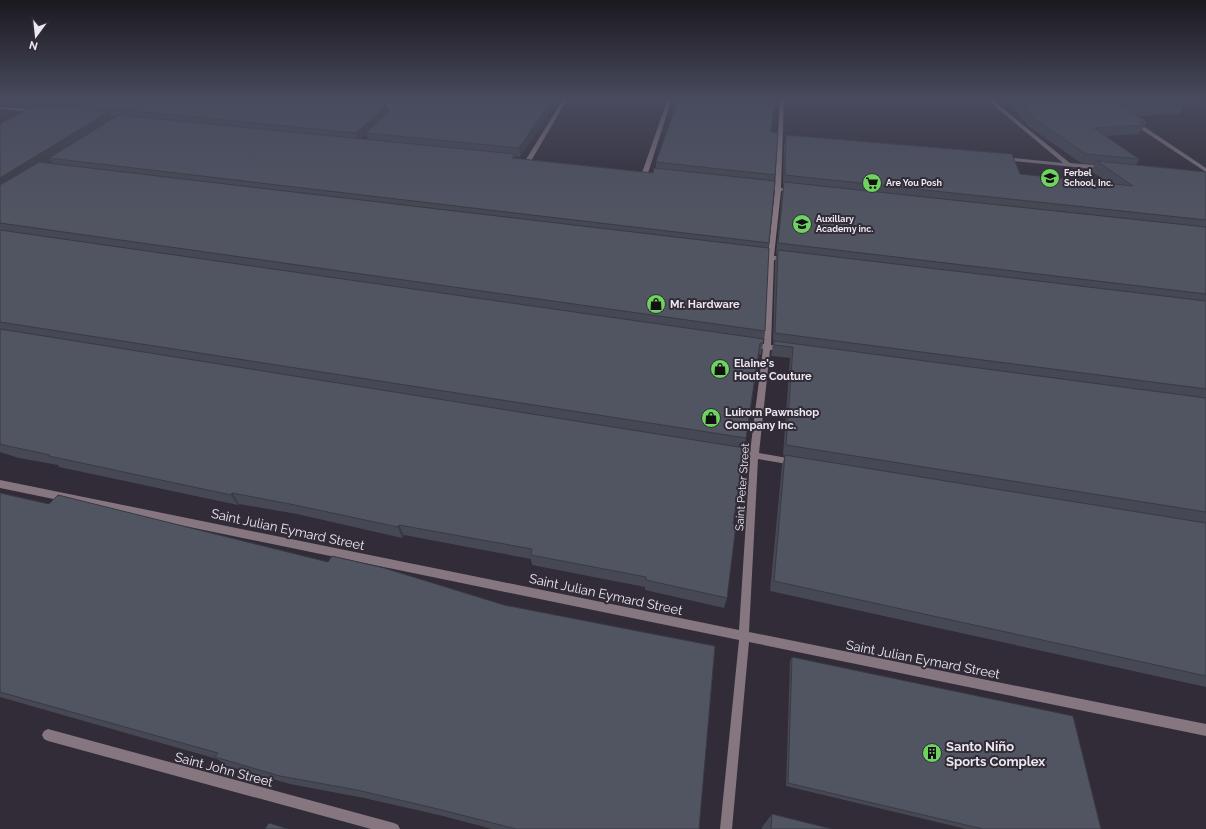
<svg xmlns="http://www.w3.org/2000/svg" width="1206" height="829" font-family="Raleway,sans-serif">
<style>
.lines{fill:none;stroke-linecap:round;stroke-linejoin:round}
.minor{fill:#857680;fill-rule:evenodd}
.wall{fill:#464853;fill-rule:evenodd}
.shaded-wall{fill:#393b44}
.building{fill:#515461;stroke:#393b44}
.labels{text-anchor:middle;stroke-width:4;stroke-linejoin:round;paint-order:stroke}
.far-poi-label{font-size:9px;font-weight:bold;fill:#ece8f0;stroke:#312c37;text-anchor:start}
.poi-label{font-size:11px;font-weight:bold;fill:#ece8f0;stroke:#312c37;text-anchor:start}
.street-label{font-size:11px;fill:#ece8f0;stroke:#312c37}
.near-street-label{font-size:13px;fill:#ece8f0;stroke:#312c37}
.near-poi-label{font-size:13px;font-weight:bold;fill:#ece8f0;stroke:#312c37;text-anchor:start}
</style>
<rect width="100%" height="100%" fill="#312c37"/>
<g class="lines">
<path class="minor" d="M564,98H568L531,161L526,162L525,161Z
M668,98H672L648,173L643,174L642,173Z
M780,98H784L781,188L794,189L797,191L794,193L781,191L774,256L786,257L789,259L786,261L774,260L771,345L783,347L787,349L783,351L770,350L759,453L793,459L796,460L797,462L796,464L793,465L758,459L749,632L1206,724V736L749,642L732,829H720L739,640L0,488V480L739,630L750,458L730,454L729,452L730,450L733,449L750,452L763,349L753,347L749,345L753,343L764,344L768,259L758,258L755,256L758,254L768,255L775,190L763,189L760,187L763,185L775,187Z
M985,98H990L1070,163L1104,166L1107,168L1104,170L1002,160L1001,159L1004,157L1063,163Z
M377,100H386L394,108L391,118L387,117L390,109L383,102H375V101Z
M0,107L36,110L38,111L36,112L0,109Z
M1133,122H1137L1206,168V172L1133,124Z
M48,729L394,823L398,825L400,829H371L48,741L44,739L42,735L44,731Z"/>
</g>
<path class="wall" d="M0,98H559L520,157L515,156V158L653,173L656,168V162L771,132L775,175L774,181L769,243L768,248L765,331L761,355L759,354L746,438L744,448L733,524L727,598L724,608L645,590V587L532,565L531,559L404,535L402,538L297,514L239,504L238,505L59,467L58,465L19,458L0,452V124L34,106L0,101ZM384,98L392,106V109L387,113L388,109L386,101ZM111,117H115L112,119ZM366,134L368,140L361,139ZM51,161L52,164L48,163Z
M1007,98H1168L1185,105L1180,114L1138,116L1147,122L1139,134L1106,136L1139,159L1136,165L1206,172V687L770,591L782,465L785,456L783,455L790,358L771,356L773,344L775,261L777,254H776L782,192L784,185H783L784,145L786,135L1020,174L1109,183L1091,171L1094,165L1081,163L1025,124L1026,122L1017,115L1019,113L1005,101Z
M0,493L699,829H492L443,816L364,798L290,784L227,766L217,759L0,697Z
M792,657L1101,829H966L786,786L790,661Z
M772,814L832,829H762V827Z"/>
<path class="shaded-wall" d="M553,98H559L520,157L519,148Z
M386,101L388,109L387,115L358,141L356,133Z
M108,112L114,122L49,158L51,161L0,193V178Z
M232,493L239,504L238,505L231,495Z
M399,525L404,535L402,538L398,527Z"/>
<path class="building" d="M27,98H383L386,101L385,107L356,133L45,102L48,101Z
M391,98H553L519,148L366,133L392,109L393,100Z
M679,98H775L771,132L778,133L775,175L656,162Z
M1015,98H1110L1147,122H1140L1145,125L1094,128L1139,159L1086,154L1029,115H1032L1021,107L1026,106Z
M1121,98H1168L1185,105L1136,108Z
M36,105L108,112L0,178V124Z
M119,115L515,154L512,158L653,173L654,168L775,181L769,243L49,158Z
M786,135L1012,154L1020,174L1133,186L1097,161L1206,172V220L785,175Z
M39,162L769,248L765,331L0,223V185Z
M784,182L1206,227V294L778,243Z
M0,230L764,339L763,343H760L746,438L0,322Z
M778,250L1206,301V389L775,333Z
M0,329L745,448L733,524L736,525L727,598L646,580V577L531,555L532,549L399,525L398,527L290,504L232,493L231,495L49,456L50,455L8,446L0,444Z
M774,341L1206,398V512L786,445L793,347L774,345Z
M785,455L1206,523V676L774,581Z
M0,493L49,504L58,495L328,562L332,556L384,568L504,605L715,646L699,829H516L438,809L357,790L280,776L215,757L218,753L0,692Z
M792,657L1073,716L1101,829H983L788,783Z
M772,814L832,829H771Z
M269,823L288,829H265Z"/>
<linearGradient id="sky" x2="0" y2="1"><stop stop-color="#1b181e"/><stop offset="0.46" stop-color="#484b5e"/><stop offset="1" stop-color="#484b5e" stop-opacity="0"/></linearGradient>
<rect width="1206" height="214" fill="url(#sky)"/>
<defs>
<g id="school-disc" transform="scale(1)"><circle r="9.5" fill="#6fd360" stroke="#312c37"/><path d="M0-5L7-2L0 1L-7-2ZM-4 1L0 2.5L4 1V4Q0 6-4 4Z" fill="#111"/></g>
<g id="supermarket-disc" transform="scale(1)"><circle r="9.5" fill="#6fd360" stroke="#312c37"/><path d="M-6-5.5h2.5l.6 2H6L4.5 2H-2.5L-4.4-4H-6ZM-1.5 3.2a1.3 1.3 0 1 0 .1 0ZM3 3.2a1.3 1.3 0 1 0 .1 0Z" fill="#111"/></g>
<g id="shop-disc" transform="scale(1)"><circle r="9.5" fill="#6fd360" stroke="#312c37"/><path d="M-5-2.5h2.3a2.7 3.5 0 0 1 5.4 0H5L5.5 6h-11ZM-1.5-2.5h3a1.5 2.3 0 0 0-3 0Z" fill="#111"/></g>
<g id="building-disc" transform="scale(1)"><circle r="9.5" fill="#6fd360" stroke="#312c37"/><path d="M-4-6H4V6H1V3H-1V6H-4ZM-2.5-4.3h1.7v1.8h-1.7ZM.8-4.3h1.7v1.8H.8ZM-2.5-1h1.7V.8h-1.7ZM.8-1h1.7V.8H.8Z" fill="#111"/></g>
</defs>
<g fill-rule="evenodd">
<use href="#school-disc" x="1050" y="178"/>
<use href="#supermarket-disc" x="872" y="183"/>
<use href="#school-disc" x="802" y="224"/>
<use href="#shop-disc" x="656" y="304"/>
<use href="#shop-disc" x="720" y="369"/>
<use href="#shop-disc" x="711" y="418"/>
<use href="#building-disc" x="932" y="753"/>
</g>
<g class="labels">
<g class="far-poi-label">
<text x="1064" y="176">Ferbel<tspan x="1064" dy="10">School, Inc.</tspan></text>
<text x="886" y="186">Are You Posh</text>
<text x="816" y="222">Auxillary<tspan x="816" dy="10">Academy inc.</tspan></text>
</g>
<g class="poi-label">
<text x="670" y="308">Mr. Hardware</text>
<text x="734" y="367">Elaine's<tspan x="734" dy="13">Houte Couture</tspan></text>
<text x="725" y="416">Luirom Pawnshop<tspan x="725" dy="13">Company Inc.</tspan></text>
</g>
<g class="street-label">
<text transform="translate(742 487) rotate(-86)" y="4">Saint Peter Street</text>
</g>
<g class="near-street-label">
<text transform="translate(288 529) rotate(12)" y="5">Saint Julian Eymard Street</text>
<text transform="translate(606 594) rotate(12)" y="5">Saint Julian Eymard Street</text>
<text transform="translate(923 659) rotate(11)" y="5">Saint Julian Eymard Street</text>
<text transform="translate(224 769) rotate(15)" y="5">Saint John Street</text>
</g>
<g class="near-poi-label">
<text x="946" y="751">Santo Niño<tspan x="946" dy="15">Sports Complex</tspan></text>
</g>
</g>
<g transform="translate(36 36) rotate(195)" stroke="#312c37" stroke-width="3" paint-order="stroke">
<path d="M0-3L7 15L0 10L-7 15Z" fill="#ece8f0"/>
<text y="-6" font-size="11" font-weight="bold" text-anchor="middle" fill="#ece8f0">N</text>
</g>
</svg>
